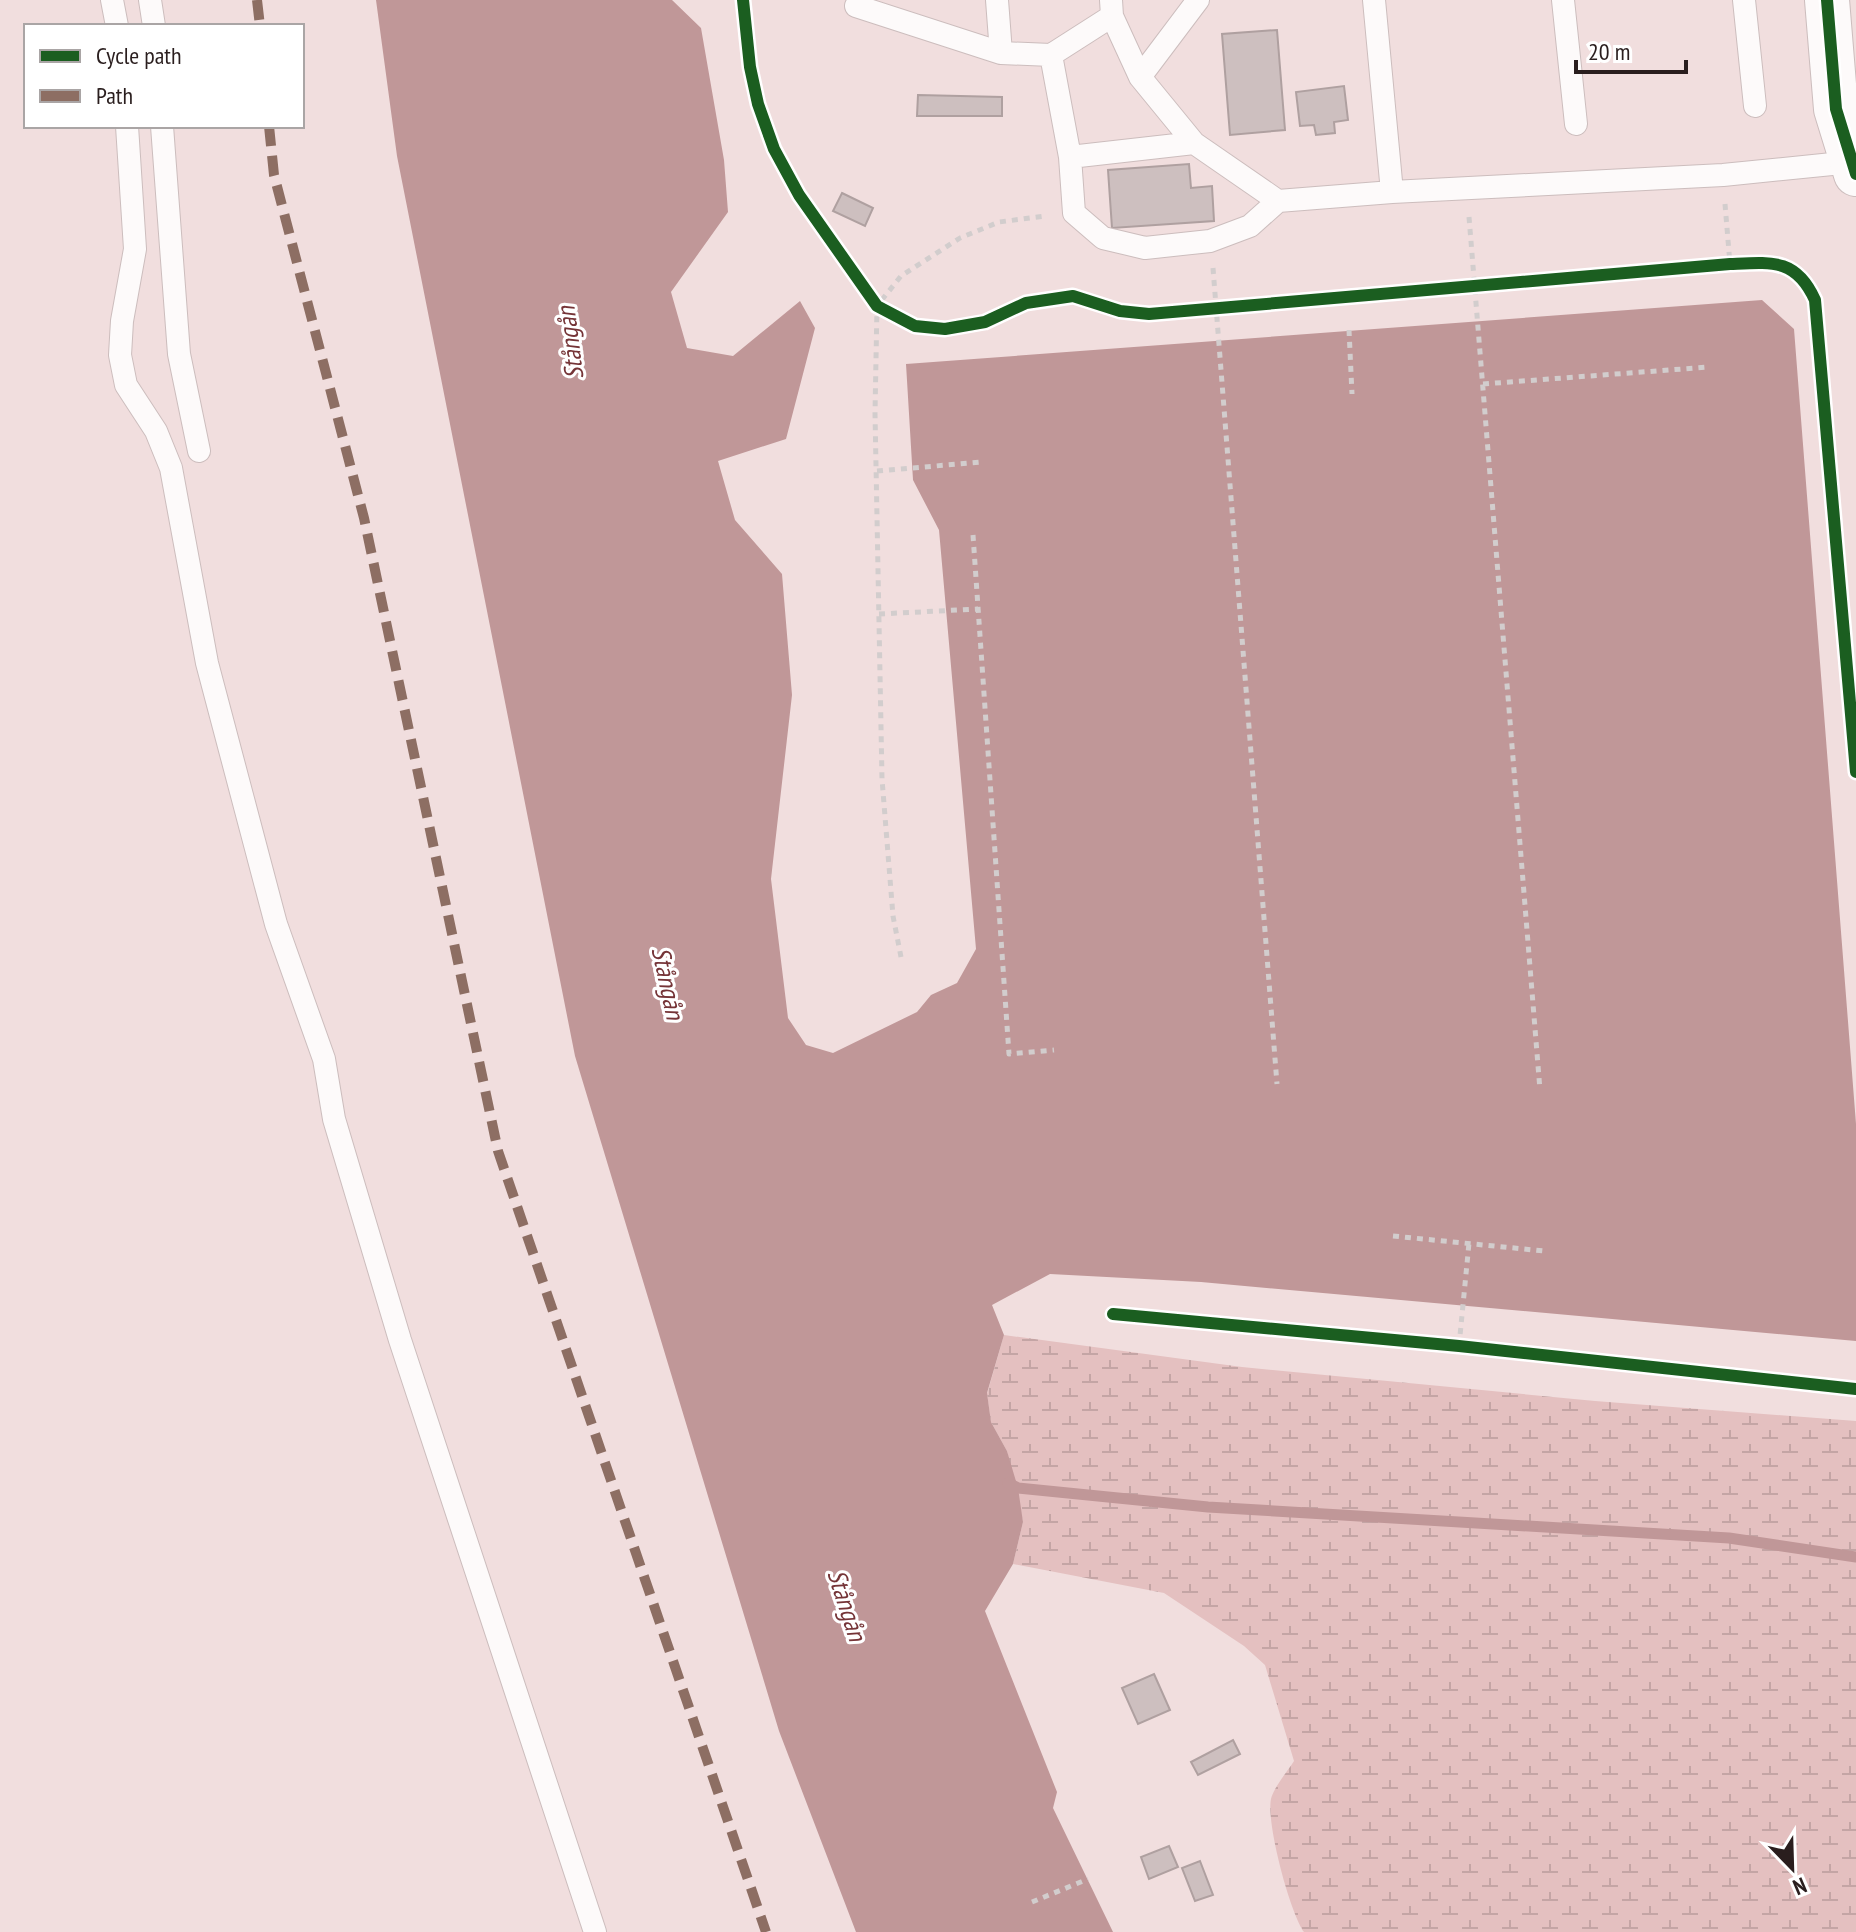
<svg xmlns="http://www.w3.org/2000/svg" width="1856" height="1932" font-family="'PT Sans Narrow',sans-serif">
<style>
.wetland{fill:url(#wetland-marsh)}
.water{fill:#c09798}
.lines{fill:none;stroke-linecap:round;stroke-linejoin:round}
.stream{stroke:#c09798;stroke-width:11}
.building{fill:#cdbfbf;stroke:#afa0a0;stroke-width:2}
.service-casing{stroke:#ccbdbd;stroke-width:24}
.minor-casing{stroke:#ccbdbd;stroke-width:46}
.path{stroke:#d2cdcd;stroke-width:5;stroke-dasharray:6 6;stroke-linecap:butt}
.service{stroke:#fdfafa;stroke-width:22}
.minor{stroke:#fdfafa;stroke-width:44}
.quiet{stroke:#8d6e63;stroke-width:10;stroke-dasharray:20 10;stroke-linecap:butt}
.cycleway-casing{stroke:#fff;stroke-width:17}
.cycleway{stroke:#1b5e20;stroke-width:12}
.labels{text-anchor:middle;stroke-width:6;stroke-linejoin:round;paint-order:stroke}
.water-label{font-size:26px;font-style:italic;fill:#753437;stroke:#fff}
</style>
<defs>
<pattern id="wetland-marsh" width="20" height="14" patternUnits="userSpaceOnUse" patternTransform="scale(2)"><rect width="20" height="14" fill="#e4c0c0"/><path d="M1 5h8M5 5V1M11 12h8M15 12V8" fill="none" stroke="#c4a5a5"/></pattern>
</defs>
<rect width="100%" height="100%" fill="#f1dede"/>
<path class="wetland" d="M1004,1335L1242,1367L1595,1401L1856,1421V1932H1304C1290,1912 1266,1823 1271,1799C1274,1787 1287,1772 1294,1761L1265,1665L1244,1646L1164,1593L1013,1564L1023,1522L1007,1451L991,1422L987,1394Z"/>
<path class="water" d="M376,0H672L701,28L724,160L728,212L671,292L687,348L733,356L800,301L815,328L786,439L718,461L735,520L782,574L792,695L771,879L788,1018L806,1045L833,1053L917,1012L931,995L957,983L976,949L939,530L913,480L906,364L1762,300L1794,329L1856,1124V1341L1201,1282L1050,1274L992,1305L1004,1335L987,1393L991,1422L1007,1451L1018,1488L1023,1522L1013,1564L985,1611L1057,1792L1053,1808L1113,1932H856L779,1731L575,1056L397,156Z"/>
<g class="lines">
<path class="stream" d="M1008,1483L1018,1488L1208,1507L1729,1538L1856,1557"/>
</g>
<path class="building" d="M1277,30L1285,130L1230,135L1222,34Z
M1344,86L1348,120L1334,122L1335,133L1316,135L1314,125L1300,126L1296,92Z
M918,95L1002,97V116H917Z
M1189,164L1191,188L1212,186L1214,221L1112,228L1108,170Z
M842,193L873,208L865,226L833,211Z
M1154,1674L1170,1710L1138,1724L1122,1688Z
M1233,1740L1240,1754L1198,1775L1191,1762Z
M1169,1846L1178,1867L1149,1879L1141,1857Z
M1200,1861L1213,1895L1195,1901L1182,1868Z"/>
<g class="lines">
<g class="service-casing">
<path id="service" d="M112,0L117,26
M150,0L154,26
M997,0L1001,53
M1374,0L1392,192
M1563,0L1576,124
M1744,0L1755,106
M856,6L1001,53L1051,55L1070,157L1074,213L1103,238L1145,248L1210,241L1250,226L1278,201L1392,192L1723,175L1852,162
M1112,16L1140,77L1194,143
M1051,55L1112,16L1111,0
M1140,77L1198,0
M127,126L135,249L122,321L120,355L126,385L156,431L171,468L207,663L276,924L324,1059L334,1119L400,1340L595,1932
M162,126L179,354L199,451
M1070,157L1194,143L1278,201"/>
</g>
<g class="minor-casing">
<path id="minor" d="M1827,0L1836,109L1856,174"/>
</g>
<path class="path" d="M1725,204L1730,264
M1469,217L1540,1090
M1213,268L1277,1084
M1349,330L1352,394
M1483,384L1709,367
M877,471L982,462
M973,535L1009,1054L1054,1050
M879,614L978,609
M901,957L893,916L882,779L875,413L877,306L901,276L960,238L999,222L1046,216
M1393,1236L1544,1251
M1459,1346L1469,1243
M1032,1902L1088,1879"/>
<use href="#service" class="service"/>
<use href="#minor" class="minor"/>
<path class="quiet" d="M257,0L260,26
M269,126L274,175L364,518L498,1151L766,1932"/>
<g class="cycleway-casing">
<path id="cycleway" d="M743,0L750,67L758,104L774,149L799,195L877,306L915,326L945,329L985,322L1026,303L1073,296L1120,311L1149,314L1730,264C1771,262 1796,258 1815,300L1856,772
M1827,0L1836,109L1856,174
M1113,1314L1459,1346L1856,1389"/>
</g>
<use href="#cycleway" class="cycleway"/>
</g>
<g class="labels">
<g class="water-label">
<text transform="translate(570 343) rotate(-97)" y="9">Stångån</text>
<text transform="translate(668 983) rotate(78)" y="9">Stångån</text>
<text transform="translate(847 1605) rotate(72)" y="9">Stångån</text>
</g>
</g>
<rect x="24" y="24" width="280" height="104" fill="#ffffff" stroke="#aaa5a5" stroke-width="2"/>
<rect x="40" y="50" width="40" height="12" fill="#1b5e20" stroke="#aaa5a5" stroke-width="2"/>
<text x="96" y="64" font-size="24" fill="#2a1e1e">Cycle path</text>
<rect x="40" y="90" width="40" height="12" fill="#8d6e63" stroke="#aaa5a5" stroke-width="2"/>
<text x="96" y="104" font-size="24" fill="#2a1e1e">Path</text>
<g transform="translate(1792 1868) rotate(157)" stroke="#ffffff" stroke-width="6" paint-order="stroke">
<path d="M0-6L14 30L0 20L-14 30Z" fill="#2a1e1e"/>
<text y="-12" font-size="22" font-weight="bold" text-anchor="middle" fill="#2a1e1e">N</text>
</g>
<path d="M1576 60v12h110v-12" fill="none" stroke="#2a1e1e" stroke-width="4"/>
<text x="1588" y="60" font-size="24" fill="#2a1e1e" stroke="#ffffff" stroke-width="6" paint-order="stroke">20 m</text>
</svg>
